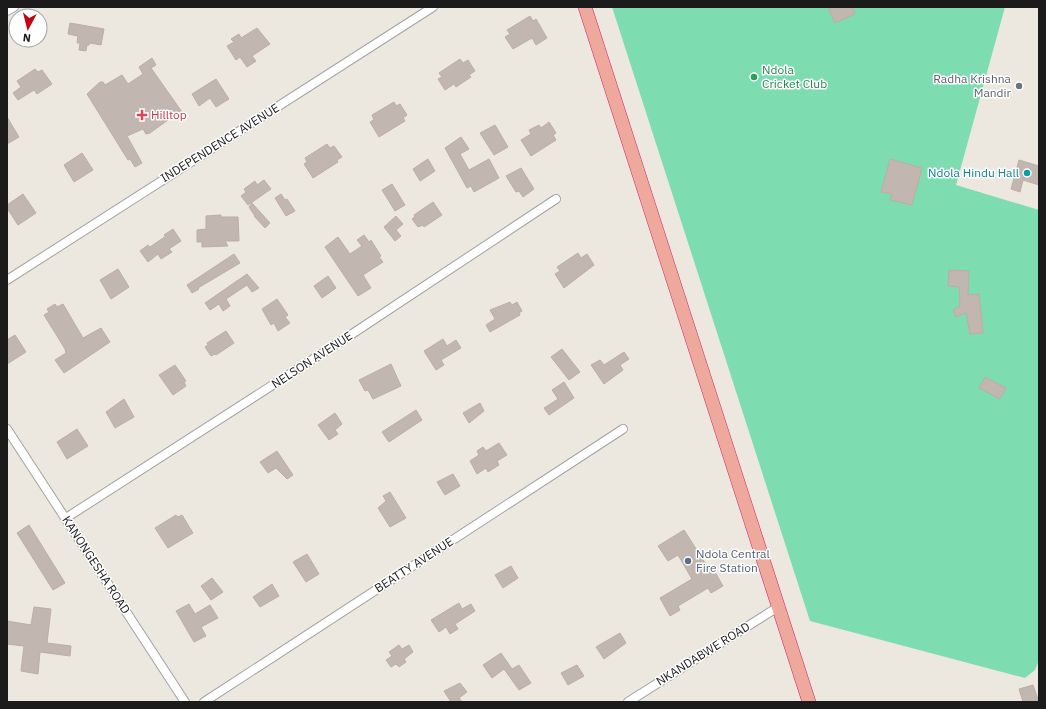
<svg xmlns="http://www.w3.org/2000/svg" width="1046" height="709" font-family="'IBM Plex Sans',sans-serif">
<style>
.pitch{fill:#7edcb1}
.building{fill:#c1b7b0;stroke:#beada3}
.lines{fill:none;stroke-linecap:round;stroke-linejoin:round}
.minor-casing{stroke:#a2a2a2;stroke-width:10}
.trunk-casing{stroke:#d2256c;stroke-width:14}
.minor{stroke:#fff;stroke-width:8}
.trunk{stroke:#efa89c;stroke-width:13}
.leisure-dot{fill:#2e9e5b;stroke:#fff;stroke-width:1.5}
.worship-dot{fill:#6b7280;stroke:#fff;stroke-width:1.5}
.health-dot{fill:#e0444e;stroke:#fff;stroke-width:1.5}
.culture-dot{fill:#0f9aa8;stroke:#fff;stroke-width:1.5}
.service-dot{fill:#5c6f8a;stroke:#fff;stroke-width:1.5}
.labels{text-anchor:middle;stroke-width:3;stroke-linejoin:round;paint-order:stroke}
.leisure-label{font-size:12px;fill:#27864d;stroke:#fff;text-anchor:start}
.worship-label{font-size:12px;fill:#5b616d;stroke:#fff;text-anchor:end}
.health-label{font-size:12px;fill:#be3a42;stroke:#fff;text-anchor:start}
.street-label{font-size:12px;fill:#1b1b1b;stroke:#fff}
.culture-label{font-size:12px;fill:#0d838f;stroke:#fff;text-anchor:end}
.service-label{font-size:12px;fill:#4e5e75;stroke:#fff;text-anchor:start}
</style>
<rect width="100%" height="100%" fill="#ece8e0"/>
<path class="pitch" d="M612,7H1005L956,185L1039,210V660L1035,670L1025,678L810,621Z"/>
<path class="building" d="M828,7H852L855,14L835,23Z
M530,16L533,21L536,19L547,38L536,45L532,38L513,49L505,37L510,34L507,30Z
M70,23L104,29L101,45L90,43L89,45H87L86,51L79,50L80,43H77L78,36L68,34Z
M257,28L270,44L252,56L256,61L247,67L240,57L236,60L227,46L234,42L231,39L239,34L241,38Z
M152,58L156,65L151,68L182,112L168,120L150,133L146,134L143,129L127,136L142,163L135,167L130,159L128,160L87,94L100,82H103L105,85L122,75L128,84L143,74L139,67Z
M460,59L463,63L468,60L475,71L469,75L471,77L456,87L454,84L445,90L438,79L442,77L439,73Z
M35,69L38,72L42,70L52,84L37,94L34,90L18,100L13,93L21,87L17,81Z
M216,79L229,99L216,107L210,98L199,106L192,94Z
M394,102L396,106L400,104L407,115L403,118L405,121L379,137L370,122L374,120L372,115Z
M7,117L19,137L7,144Z
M549,122L556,133L553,135L556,140L531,156L521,140L531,134L529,130L539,125L541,128Z
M495,125L508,147L494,155L480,133Z
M461,137L469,149L460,154L469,170L489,159L499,178L474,192L471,186L467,188L445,148Z
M327,144L330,148L334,146L342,157L337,160L338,162L313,178L304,164L307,162L305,158Z
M82,153L93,170L74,182L64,165Z
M428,159L435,171L420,181L413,169Z
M890,159L922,168L912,205L890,200L892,194L881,192Z
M1019,160L1039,166V185L1023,180L1020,192L1011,189Z
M521,168L534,189L523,197L519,191L516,192L506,176Z
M264,180L271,189L248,205L241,196L246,192L244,189L255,181L257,185Z
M392,184L405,205L395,211L382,190Z
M23,194L36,213L18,225L7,208V205Z
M281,194L285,200L287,199L295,211L286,216L275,198Z
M433,202L442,215L424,227L423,225L418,227L412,219L415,217L414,215Z
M252,203L270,223L265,228L254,216H255L249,207Z
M221,215V217H238L239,241H225L228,246L202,247V242H197V230L206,229V216Z
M396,216L403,224L396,230L401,236L395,241L384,227Z
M173,229L181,241L169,249L172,252L161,259L158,254L148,262L140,251L148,245L150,247L166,236L164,235Z
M364,235L369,242L371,240L381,256L379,257L383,262L363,275L371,288L358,296L325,247L338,237L350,254L362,246L357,240Z
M578,253L581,258L587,254L594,265L564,288L555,274L560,271L557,267Z
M234,254L240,263L198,288L199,289L192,293L187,285Z
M118,269L129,287L111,299L100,280Z
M949,270L969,271L968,295L979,294L983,333L970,334L966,313L956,317L953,310L960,306L959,287L948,286Z
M247,274L259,288L252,292L247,285L226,299L230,306L223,311L219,304L210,310L205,303Z
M328,276L336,288L322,298L314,286Z
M277,299L288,315L285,317L290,323L278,331L274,323L271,325L262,309Z
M510,302L512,305L517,302L522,311L519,313L520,315L490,332L486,325L495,319L490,310Z
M55,304L57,307L63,304L83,338L101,328L110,342L64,373L55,360L66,353L65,349L44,315L49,312L47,309Z
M226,331L234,343L216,355L215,354L211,356L205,347L208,345L207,343Z
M15,335L26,352L7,364V340Z
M443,339L447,346L456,340L461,348L441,360L444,365L436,370L424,351Z
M562,349L580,372L569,380L551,357Z
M624,352L629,359L620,365L623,370L604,384L591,365L600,360L604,365Z
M391,364L401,386L373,399L368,390L365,391L359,380Z
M175,365L186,381L184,382L186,386L173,395L159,375Z
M985,377L1006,388L1000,399L979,388Z
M564,382L574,398L549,415L544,408L558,399L552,390Z
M124,399L134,417L115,428L106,412Z
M480,403L484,411L469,423L463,413Z
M416,410L422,420L389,442L382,432Z
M335,413L342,424L335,430L338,434L329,440L318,425Z
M77,429L88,446L67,459L57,442Z
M499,443L507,455L497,461L499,465L488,472L486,468L477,474L470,461L479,455L477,451L483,447L486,451Z
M277,451L293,475L287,479L276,468L268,473L260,462Z
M453,474L460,486L445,495L437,482Z
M390,492L406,518L390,527L378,508L386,501L383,496Z
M176,515L178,517L182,515L193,533L168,548L155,528Z
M29,525L65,583L53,590L17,533Z
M684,530L709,569L712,567L723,586L711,593L708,588L678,606L680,610L670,616L660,598L692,579L678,555L668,561L658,546Z
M307,554L319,574L306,582L293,562Z
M511,566L518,578L503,588L495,575Z
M212,578L223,592L211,600L201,586Z
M272,584L279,596L260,607L253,597Z
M459,603L462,609L471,604L475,611L455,624L458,629L450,634L446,627L439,632L431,620Z
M189,604L195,614L210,605L218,618L201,627L206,636L194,642L176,611Z
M34,607L51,609L47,643L71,646L70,656L40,652L38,674L21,671L24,646L7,644V621L31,625Z
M620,633L626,643L604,659L596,647Z
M399,645L402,649L409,645L413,652L404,659L406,662L399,667L396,664L391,667L386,660L392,656L389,652Z
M501,653L512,669L519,665L531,683L519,690L504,669L492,678L483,665Z
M577,665L584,676L568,685L561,673Z
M460,683L467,692L459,698L462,702H451L444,691Z
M1033,685L1039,702H1023L1019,689Z"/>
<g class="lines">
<g class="minor-casing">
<path id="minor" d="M7,11L14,7
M7,280L433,7
M7,429L185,702
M66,518L349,336L556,199
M204,702L623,429
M628,702L778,607"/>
</g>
<g class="trunk-casing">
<path id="trunk" d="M585,7L809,702"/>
</g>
<use href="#minor" class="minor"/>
<use href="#trunk" class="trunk"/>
</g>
<circle class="leisure-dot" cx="754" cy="77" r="4"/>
<circle class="worship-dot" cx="1019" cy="86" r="4"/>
<path class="health-dot" d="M140 109h4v4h4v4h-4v4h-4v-4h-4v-4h4z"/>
<circle class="culture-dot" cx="1027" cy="173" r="4"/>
<circle class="service-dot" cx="688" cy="561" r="4"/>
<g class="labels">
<g class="leisure-label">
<text x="762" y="74">Ndola<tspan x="762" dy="14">Cricket Club</tspan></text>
</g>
<g class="worship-label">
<text x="1011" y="83">Radha Krishna<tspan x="1011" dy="14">Mandir</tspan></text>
</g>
<g class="health-label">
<text x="151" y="119">Hilltop</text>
</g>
<g class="street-label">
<text transform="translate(220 143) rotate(-32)" y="4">INDEPENDENCE AVENUE</text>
<text transform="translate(312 360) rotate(-33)" y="4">NELSON AVENUE</text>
<text transform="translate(96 565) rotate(57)" y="4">KANONGESHA ROAD</text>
<text transform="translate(414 565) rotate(-33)" y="4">BEATTY AVENUE</text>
<text transform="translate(703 654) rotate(-32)" y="4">NKANDABWE ROAD</text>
</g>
<g class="culture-label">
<text x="1019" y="177">Ndola Hindu Hall</text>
</g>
<g class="service-label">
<text x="696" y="558">Ndola Central<tspan x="696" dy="14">Fire Station</tspan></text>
</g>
</g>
<rect width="1046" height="709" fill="none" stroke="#1b1b1b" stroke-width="16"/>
<g transform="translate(28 28) rotate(187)"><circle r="19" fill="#ffffff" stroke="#a4a4a4"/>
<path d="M0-3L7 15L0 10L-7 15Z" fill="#c3030f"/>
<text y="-6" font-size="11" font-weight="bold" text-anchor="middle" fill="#1b1b1b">N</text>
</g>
</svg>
